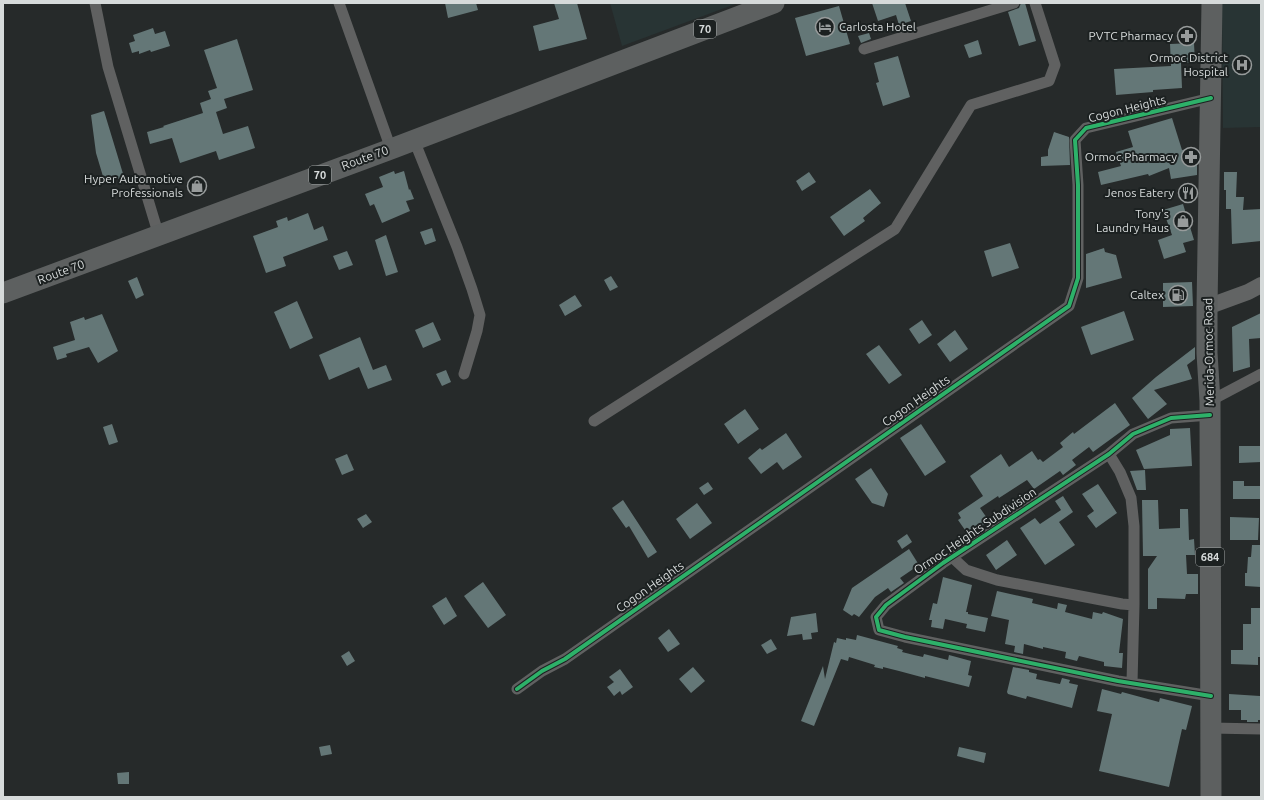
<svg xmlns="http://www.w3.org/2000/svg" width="1264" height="800" font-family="Ubuntu,sans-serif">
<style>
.built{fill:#283434}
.building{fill:#647777}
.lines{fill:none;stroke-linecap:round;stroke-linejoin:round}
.street{stroke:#606161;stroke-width:11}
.secondary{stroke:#626464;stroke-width:16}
.highway{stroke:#5d6060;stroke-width:21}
.cycleway-casing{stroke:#1c2121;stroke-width:6}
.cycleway{stroke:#2db169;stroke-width:4}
.labels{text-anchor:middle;stroke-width:4;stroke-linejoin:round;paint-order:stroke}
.shield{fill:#1c2121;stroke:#9ea2a2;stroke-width:1}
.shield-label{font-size:11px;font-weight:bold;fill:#d6dada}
.poi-label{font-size:12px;fill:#d6dada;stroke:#1c2121;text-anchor:end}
.street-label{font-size:12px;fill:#d6dada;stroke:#1c2121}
</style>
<rect width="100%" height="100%" fill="#262a2a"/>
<path class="built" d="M610,3H738L622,46Z
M1222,3H1261V127L1223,128Z"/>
<path class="building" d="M445,3H476L478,10L448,18Z
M554,3H577L587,39L539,51L533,26L559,19Z
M872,3H905L911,21L899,25L896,15L878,21Z
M1021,3H1025L1036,41L1019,46L1008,12L1019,8Z
M839,6L850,44L806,56L795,18Z
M153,28L155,34L165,31L170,46L151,52L150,50L139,54V51L132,53L129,43L135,41L133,35Z
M869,33L871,39L861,43L858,36Z
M237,39L253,90L224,99L227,108L216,112L223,134L248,126L255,148L219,160L216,151L180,163L172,138L150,144L147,132L164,127L163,126L203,113L200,103L211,99L208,91L217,88L204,50Z
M978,40L982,54L969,58L964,45Z
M1194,43L1195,63H1181L1182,88L1153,90V92L1116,95L1114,69L1171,66L1170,44Z
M898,56L910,97L883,106L876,83L879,82L874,63Z
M104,111L124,177L105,183L96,153L91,115Z
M1172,118L1182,150L1195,148L1197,159V175L1171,179L1169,168L1149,176L1148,174L1101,185L1098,172L1121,166L1116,152L1133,147L1128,131Z
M1054,132L1069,137L1070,165L1041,166V157L1048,156V150Z
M394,171L395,174L404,171L409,190L410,189L414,199L406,201L410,211L382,223L374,204L370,206L365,194L383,187L379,177Z
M809,172L816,182L802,191L796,181Z
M1224,172H1237L1236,197H1244L1243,210L1261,209V241L1232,244L1231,209H1226V190H1224Z
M870,189L881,203L863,218L865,221L844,236L830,217Z
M1183,204L1194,240L1183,243L1186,252L1164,259L1158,240L1172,235L1163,210Z
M308,213L314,230L323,226L328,240L283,257L286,266L266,273L253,236L278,227L276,221L287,217L288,221Z
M432,228L436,241L425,245L420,232Z
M386,235L398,272L386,276L375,240Z
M1010,243L1019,268L992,277L984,251Z
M1104,248L1105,252L1116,255L1122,278L1086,288V254Z
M347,251L353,265L339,270L333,256Z
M611,276L618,287L610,291L604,280Z
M137,277L144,295L136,299L128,281Z
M1192,282L1193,306L1163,307V283Z
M575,295L582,306L565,316L559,305Z
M297,301L313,338L290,349L274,312Z
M1124,311L1134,340L1091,355L1081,327Z
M1261,313V338L1249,339L1250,367L1233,372L1232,327Z
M102,314L118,351L98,363L89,347L66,354L67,357L57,360L53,347L75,340L70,322L84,317L85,320Z
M922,320L932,335L919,344L909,329Z
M433,322L441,340L423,348L415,330Z
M955,330L968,349L950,362L937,344Z
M360,337L373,370L386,365L392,380L368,389L359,367L329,380L319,355Z
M879,345L902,375L889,384L866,354Z
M1195,347V359L1187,365L1192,379L1154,390L1167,404L1148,419L1132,398L1156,377Z
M446,370L451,382L442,386L436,374Z
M1115,403L1130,425L1093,452L1089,447L1072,460L1076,465L1063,475L1060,471L1034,489L1027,480L999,498L998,496L980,508L989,521L971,533L968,528L965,530L958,520L961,518L958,513L983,496L970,476L1001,454L1009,467L1032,451L1038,460L1040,459L1043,462L1063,447L1060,443L1073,432L1074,434Z
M745,409L759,429L738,444L724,424Z
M112,424L118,442L109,445L103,427Z
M921,424L946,462L925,476L900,438Z
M1190,428L1192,466L1144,469L1136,450L1170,435V429Z
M786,433L802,457L783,470L777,462L761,474L748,458L760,448L762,450Z
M1239,446H1261V462L1239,463Z
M347,454L354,470L342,475L335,459Z
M871,468L888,494L884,507L872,503L855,479Z
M1145,470L1146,490H1137L1130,471Z
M1233,481H1244V486H1261V499H1233Z
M708,482L713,489L704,495L699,488Z
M1098,484L1117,513L1096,528L1087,516L1094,511L1082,494Z
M1063,496L1073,512L1059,522L1075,545L1045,565L1020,528L1035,518L1040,524L1061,510L1055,501Z
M623,500L657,552L648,558L629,526L626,528L612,508Z
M1142,500H1158L1159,529L1180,528V509H1188L1189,540L1194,539L1195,555H1186L1187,574H1198V594H1186L1185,599L1157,598V609H1148V569L1157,556H1143Z
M697,503L712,523L690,539L676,519Z
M366,514L372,522L363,528L357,519Z
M1230,517L1259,518L1258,540H1230Z
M907,534L912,542L902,549L897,541Z
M1007,540L1017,555L996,570L986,555Z
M1252,545H1261V587L1245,586V573H1247L1248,557H1251Z
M909,549L919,565L900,578L904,583L891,592L888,588L875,597L859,617L854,614L852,616L843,610L852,588Z
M943,577L972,585L966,612H968V614L988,618L985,632L966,628L967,624L945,619L943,629L931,627L932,620H929L933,603L937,604Z
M483,582L506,615L488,628L464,596Z
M997,591L1033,599L1032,603L1057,609L1058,603L1067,605L1065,612L1092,619L1093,612L1102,614L1103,612L1123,619L1119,653H1123L1122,668L1104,666V662L1079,656L1077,661L1065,658L1066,652L1043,647V649L1024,644L1023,654L1014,652L1015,646L1005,644L1009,620L991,616Z
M446,597L457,616L444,625L432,606Z
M1251,608H1261V657H1258V665L1231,664V650H1243V624H1251Z
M816,613L818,632L811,633L812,639L803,640L802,634L787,636L791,617Z
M669,629L680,644L668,652L658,638Z
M857,635L898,646L897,648L903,650L902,652L914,655L923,657L924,654L948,660L949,655L971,661L968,675L972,676L969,687L925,676V678L899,671L883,667V669L874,667L875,665L849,657L848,661L841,659L814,726L801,721L823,666L825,679L834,642L836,643L837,638L846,640V638L856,640Z
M771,639L777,649L767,654L761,645Z
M349,651L355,661L347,666L341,656Z
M693,667L705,681L691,693L679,679Z
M1013,667L1029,670V672L1037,674L1036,679L1060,684L1062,678L1070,680L1069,683L1078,685L1072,708L1027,696L1026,699L1008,694L1007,692Z
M620,669L633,687L622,695L620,691L614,696L607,687L614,682L609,677Z
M1102,689L1121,694L1122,692L1159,702L1160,698L1192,706L1186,730L1182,729L1169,787L1099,771L1112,714L1097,711Z
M1229,694L1260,696L1261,720H1258V722H1247V720H1241V710H1229Z
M330,745L332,754L321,756L319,747Z
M959,747L986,753L984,763L957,756Z
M129,772V784H118L117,773Z"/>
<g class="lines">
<path class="street" d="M95,3L108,67L159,236
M339,3L391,149
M864,49L1014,3
M414,140L457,247L472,289L480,315L477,331L464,374
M1210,401L1261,374
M1210,415L1171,418L1133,434L1109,454L943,563L886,605L876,617L879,630L905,637L1118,681L1211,696
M594,421L895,229L971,105L1049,81L1055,65L1035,3
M1109,454L1120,472L1131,498L1134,526V605L1132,683
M952,557L966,570L997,580L1122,604L1134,605
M517,689L542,671L565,659L1069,306L1078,278V185L1075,140L1086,128L1211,98
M1211,728L1261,729"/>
<path class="secondary" d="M1207,307L1248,292L1261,285"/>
<path class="highway" d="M3,293L391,149L774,3
M1211,797L1210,401L1207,353V307L1212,3"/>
<g class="cycleway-casing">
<path id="cycleway" d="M1210,415L1171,418L1133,434L1109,454L943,563L886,605L876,617L879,630L905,637L1118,681L1211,696
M517,689L542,671L565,659L1069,306L1078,278V185L1075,140L1086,128L1211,98"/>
</g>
<use href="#cycleway" class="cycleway"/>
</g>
<defs>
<g id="hotel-ring" transform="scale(1)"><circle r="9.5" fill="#1c2121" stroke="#989c9c" stroke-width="1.5"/><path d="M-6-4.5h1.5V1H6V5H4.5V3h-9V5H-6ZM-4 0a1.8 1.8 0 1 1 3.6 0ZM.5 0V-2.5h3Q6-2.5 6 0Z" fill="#989c9c"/></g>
<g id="pharmacy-ring" transform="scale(1)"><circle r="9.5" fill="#1c2121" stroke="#989c9c" stroke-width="1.5"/><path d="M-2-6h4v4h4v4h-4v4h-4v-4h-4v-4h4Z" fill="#989c9c"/></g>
<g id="hospital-ring" transform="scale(1)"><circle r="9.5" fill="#1c2121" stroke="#989c9c" stroke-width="1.5"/><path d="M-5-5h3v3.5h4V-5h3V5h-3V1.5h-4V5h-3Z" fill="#989c9c"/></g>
<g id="shop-ring" transform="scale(1)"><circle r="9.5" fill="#1c2121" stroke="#989c9c" stroke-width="1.5"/><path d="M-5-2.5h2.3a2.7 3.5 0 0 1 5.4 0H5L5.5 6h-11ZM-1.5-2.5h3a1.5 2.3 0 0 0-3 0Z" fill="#989c9c"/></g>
<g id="restaurant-ring" transform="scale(1)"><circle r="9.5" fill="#1c2121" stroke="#989c9c" stroke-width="1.5"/><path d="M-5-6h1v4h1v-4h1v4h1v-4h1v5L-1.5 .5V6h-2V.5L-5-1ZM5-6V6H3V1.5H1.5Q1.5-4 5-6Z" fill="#989c9c"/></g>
<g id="fuel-ring" transform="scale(1)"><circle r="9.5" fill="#1c2121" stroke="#989c9c" stroke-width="1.5"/><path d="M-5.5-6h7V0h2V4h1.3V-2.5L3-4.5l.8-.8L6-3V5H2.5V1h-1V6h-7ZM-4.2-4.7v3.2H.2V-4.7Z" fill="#989c9c"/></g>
</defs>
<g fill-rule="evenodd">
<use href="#hotel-ring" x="825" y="27"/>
<use href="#pharmacy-ring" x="1187" y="36"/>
<use href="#hospital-ring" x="1242" y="65"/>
<use href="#pharmacy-ring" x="1191" y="157"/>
<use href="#shop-ring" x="197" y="186"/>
<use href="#restaurant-ring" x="1188" y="193"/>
<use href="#shop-ring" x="1183" y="221"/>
<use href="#fuel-ring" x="1178" y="295"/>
</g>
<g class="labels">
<g class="shield">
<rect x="694" y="20" width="22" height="18" rx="3"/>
<rect x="309" y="166" width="22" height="18" rx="3"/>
<rect x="1196" y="548" width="28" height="18" rx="3"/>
</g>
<g class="shield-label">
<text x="705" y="33">70</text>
<text x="320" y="179">70</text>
<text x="1210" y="561">684</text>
</g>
<g class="poi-label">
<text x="839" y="31" text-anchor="start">Carlosta Hotel</text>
<text x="1173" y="40">PVTC Pharmacy</text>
<text x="1228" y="62">Ormoc District<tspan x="1228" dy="14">Hospital</tspan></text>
<text x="1177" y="161">Ormoc Pharmacy</text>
<text x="183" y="183">Hyper Automotive<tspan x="183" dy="14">Professionals</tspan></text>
<text x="1174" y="197">Jenos Eatery</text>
<text x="1169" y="218">Tony's<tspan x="1169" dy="14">Laundry Haus</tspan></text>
<text x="1164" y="299">Caltex</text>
</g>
<g class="street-label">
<text transform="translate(1127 109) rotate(-14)" y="4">Cogon Heights</text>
<text transform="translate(365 158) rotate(-20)" y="4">Route 70</text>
<text transform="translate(61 272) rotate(-20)" y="4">Route 70</text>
<text transform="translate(1209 352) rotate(-91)" y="4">Merida-Ormoc Road</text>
<text transform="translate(916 401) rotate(-35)" y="4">Cogon Heights</text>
<text transform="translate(975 531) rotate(-34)" y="4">Ormoc Heights Subdivision</text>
<text transform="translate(650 587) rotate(-35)" y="4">Cogon Heights</text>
</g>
</g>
<rect width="1264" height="800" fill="none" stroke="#d6dada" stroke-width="8"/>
</svg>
